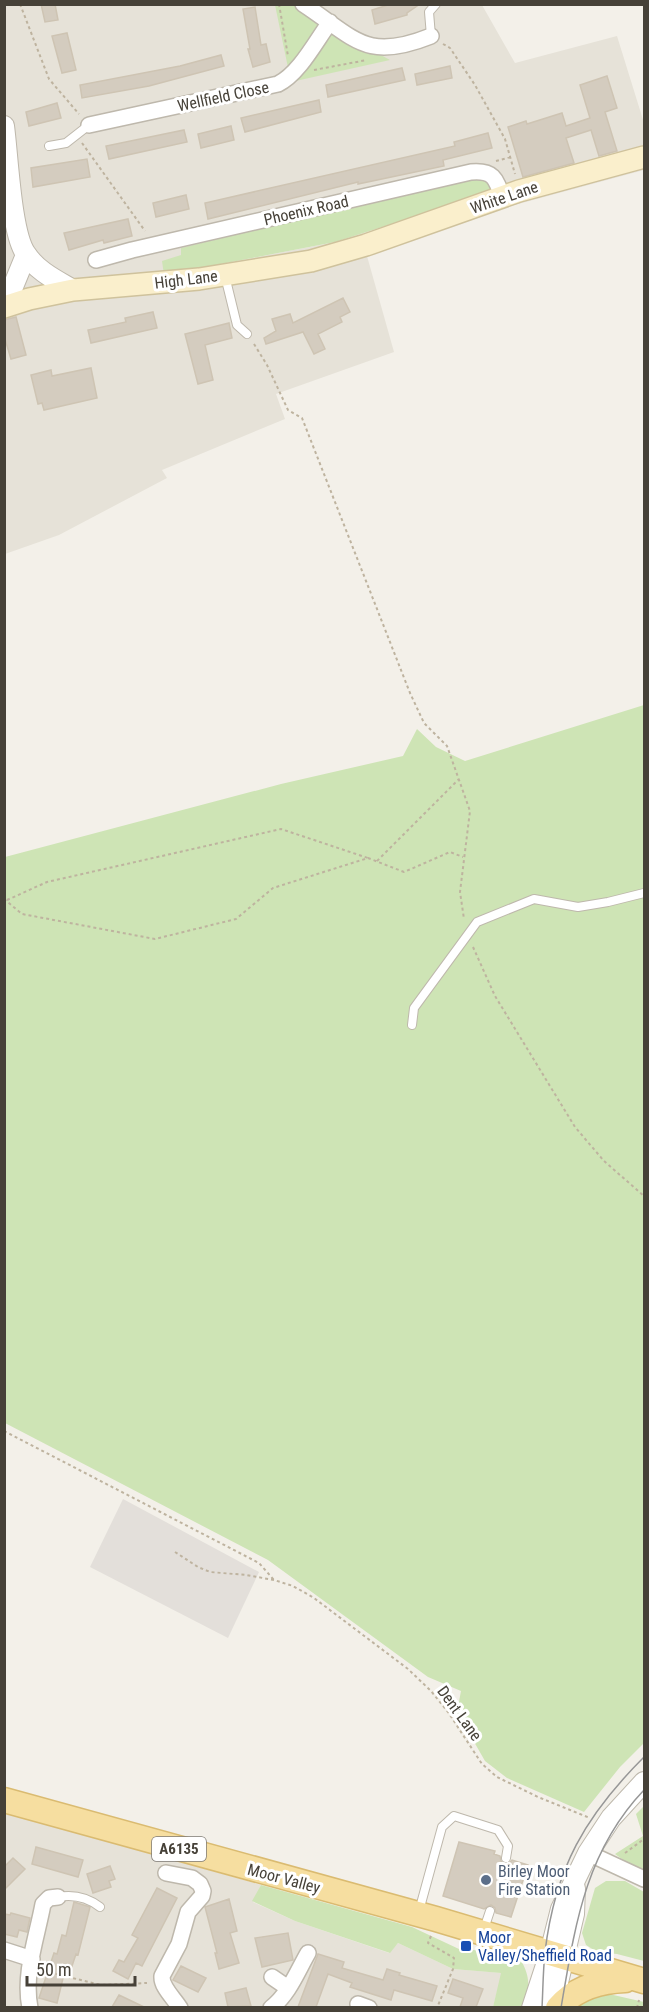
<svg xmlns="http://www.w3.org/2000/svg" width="649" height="2012" font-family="'Roboto Condensed',sans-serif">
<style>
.residential{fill:#e6e2d8}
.industrial{fill:#e3dfda}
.green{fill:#cee4b5}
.building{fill:#d4ccbf;stroke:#cec4b3;stroke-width:1.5}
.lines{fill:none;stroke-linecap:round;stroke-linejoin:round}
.service-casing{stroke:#beb8ac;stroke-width:10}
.minor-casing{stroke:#beb8ac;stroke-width:18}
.tertiary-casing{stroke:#beb8ac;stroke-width:22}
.secondary-casing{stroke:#cfc29c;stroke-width:24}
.primary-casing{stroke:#dabb71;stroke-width:27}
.path{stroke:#beb39f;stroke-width:2;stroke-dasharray:3 3;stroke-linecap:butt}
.service{stroke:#fff;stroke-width:8}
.minor{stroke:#fff;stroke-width:15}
.tertiary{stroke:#fff;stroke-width:20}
.secondary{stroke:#faefcc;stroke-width:21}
.primary{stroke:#f6dea0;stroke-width:24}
.tram{stroke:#979797;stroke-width:1.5}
.service-dot{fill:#5c6f8a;stroke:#fff;stroke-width:2}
.transit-dot{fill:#1a4fb4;stroke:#fff;stroke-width:2}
.labels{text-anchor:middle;stroke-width:6;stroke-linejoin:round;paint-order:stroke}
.shield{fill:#fff;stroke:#7e7a74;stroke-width:1.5}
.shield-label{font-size:15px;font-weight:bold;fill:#464138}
.street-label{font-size:16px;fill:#464138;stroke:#fff}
.service-label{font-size:16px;fill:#4e5e75;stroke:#fff;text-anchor:start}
.transit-label{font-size:16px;fill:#164399;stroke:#fff;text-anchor:start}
</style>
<rect width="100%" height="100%" fill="#f3f0e9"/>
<path class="residential" d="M4,5H482L515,63L617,36L644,123V170L503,208L489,193L181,255L164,275L335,242L367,256L394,352L276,394L285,419L162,470L167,478L59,535L5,554Z
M4,1812L261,1885L253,1902L295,1921L389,1953L398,1943L453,1969L502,1973L493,2007H5Z"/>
<path class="industrial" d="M123,1499L259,1572L228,1638L90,1567Z"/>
<path class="green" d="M275,5H293L368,51L379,54L390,60L291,82Z
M474,177L486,179L491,183L489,193L335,242L164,275L162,261L181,255V248Z
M644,705V1743L620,1767L584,1812L507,1778L485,1761L457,1712L461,1691L428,1677L268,1560L5,1423V857L281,784L403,756L417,729L436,747L465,761Z
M644,1806V1875L615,1854L643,1836L636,1814Z
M606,1881H625L644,1892V1961L617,1954L597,1952L586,1945L582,1933L595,1888Z
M261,1885L412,1927L459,1949L502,1952L521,1960C531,1979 530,1988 522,2007H493L501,1973L453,1969L398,1943L390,1953L295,1921L252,1901Z
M609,1994L644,2002V2007L575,2008L592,1996Z"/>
<path class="building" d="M41,4H55L58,20L45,22Z
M391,4H420L407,13V15L375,24L372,10Z
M255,7L261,45L266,44L270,62L253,67L248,49H250L243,9Z
M67,33L76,70L62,73L52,36Z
M221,55L224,66L149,86L82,98L80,85L180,66Z
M450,66L452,78L417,85L415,74Z
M402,68L405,80L328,97L326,85Z
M607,76L617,108L605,112L617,151L599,156L591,130L566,138L574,163L523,177L508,127L526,121L527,124L562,113L566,126L590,118L580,85Z
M319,100L321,112L245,132L241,118Z
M57,103L61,118L29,126L26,112Z
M231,126L234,140L201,148L198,134Z
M184,130L187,142L109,159L106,146Z
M488,133L492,148L443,160L444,166L358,184V182L208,219L205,203L455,146L454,142Z
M87,159L90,177L33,187L31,168Z
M186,195L189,209L156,217L153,203Z
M128,219L132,236L104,243L103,240L69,250L64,233Z
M343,298L350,312L340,317L342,322L318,334L325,349L314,354L303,332L266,344L264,338L276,331L272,319L290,314L293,323Z
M153,312L157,328L91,343L88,330L126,322L125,318Z
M16,317L26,355L11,359L4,336V320Z
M229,323L232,338L205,345L213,380L198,384L185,334Z
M91,368L97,398L44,410L42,403L38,404L31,375L51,370L52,376Z
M459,1842L495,1851L494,1854L500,1856L501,1861L504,1864L509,1863L512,1860L528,1865L511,1917L496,1913L495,1908L491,1905L484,1909L443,1896Z
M36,1847L83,1860L78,1877L32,1864Z
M13,1858L25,1869L4,1890V1867Z
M110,1866L115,1879L109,1881L111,1887L93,1893L87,1874Z
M157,1888L177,1898L142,1966L136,1963L128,1979L113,1971L119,1960L124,1962L138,1938L132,1935Z
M229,1899L237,1931L230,1933L239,1963L219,1969L215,1953H217L205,1907Z
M74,1902L90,1907L78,1955L76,1954L70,1972L65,1970L57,2003L39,1998L54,1953L57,1954L62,1935L66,1936Z
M11,1913L30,1918L27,1932L19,1930L17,1937L4,1934V1914L10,1915Z
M288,1933L293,1960L262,1967L255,1938Z
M318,1954L344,1962L342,1968L383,1980L387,1969L400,1973L399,1975L437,1986L432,2001L394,1990L391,2000L350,1987L352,1983L328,1974L316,2007H298Z
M181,1966L206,1978L198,1992L173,1980Z
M453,1979L483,1989L476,2007H460L463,1998L448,1993Z
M246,1988L251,2006L228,2007L225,1993Z
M119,1995L144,2007H112Z"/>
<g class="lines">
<g class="service-casing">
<path id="service" d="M431,36L429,12L436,4
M49,146L66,143L89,125
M225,276L237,325L247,334
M412,1025L414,1008L477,922L534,899L578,907L608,902L644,893
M58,1897C74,1894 87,1897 100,1907
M419,1911L442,1827L454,1816L498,1830L508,1846L506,1858
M484,1929L490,1911"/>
</g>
<g class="minor-casing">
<path id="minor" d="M303,4C356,39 366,62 431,36
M89,125L278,84C299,74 316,41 330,22
M96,260L132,250L471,172C493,170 496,178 502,197
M588,1853L644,1879
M166,1873L192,1878L200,1884L203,1891L202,1896L188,1912L179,1944L162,1976C161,1987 174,1998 180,2008
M4,1950L32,1959
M272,1977L288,1988
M358,2004L369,2008
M30,2008C23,1974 37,1937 43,1904L49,1898L58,1897
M271,2008C289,1994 297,1972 308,1953"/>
</g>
<g class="tertiary-casing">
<path id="tertiary" d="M4,126C8,155 11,234 26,254C37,271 56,280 73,290
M5,306L26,255
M532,2008L550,1953L561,1909L588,1853L611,1818L644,1782
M552,2008L574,1914L575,1888"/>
</g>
<g class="secondary-casing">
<path id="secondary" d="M4,307L29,299L73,290L199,279L311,261L366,245L519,191L644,157"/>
</g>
<g class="primary-casing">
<path id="primary" d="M4,1800L436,1919L644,1981
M558,2008C575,1988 600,1981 625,1980"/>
</g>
<path class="path" d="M20,4L49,79L79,114
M279,4L288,56
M443,44L450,48L475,85L505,139L515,174
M314,70L367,60
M82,143L145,231
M496,161L511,157
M254,344L267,365L288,410L302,418L410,693L424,723L447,746L470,811L460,892L464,919
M377,861L459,779
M4,899L22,914L155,939L236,919L273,888L368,858L404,872L450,852L463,857
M7,900L47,882L281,829L368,858
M473,947L495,996L575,1127L604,1161L644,1196
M4,1431L259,1563L274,1580
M175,1552L198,1567L210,1572L246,1575L274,1580L293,1586L314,1598L408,1669L431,1691L448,1712L482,1764L497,1777L538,1797L590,1818
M625,1853L644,1839
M431,1936L428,1943L454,1958L453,1969L437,2008
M44,1971L101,1985L147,1983
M637,2008L639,2000"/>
<use href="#service" class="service"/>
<use href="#minor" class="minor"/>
<use href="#tertiary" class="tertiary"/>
<use href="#secondary" class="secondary"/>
<use href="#primary" class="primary"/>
<path class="tram" d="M542,2008C543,1989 543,1971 545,1952C555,1868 585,1816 644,1757
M561,2008C575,1926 585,1852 644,1790"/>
</g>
<circle class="service-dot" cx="486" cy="1880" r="6"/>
<rect class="transit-dot" x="460" y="1940" width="12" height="12" rx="3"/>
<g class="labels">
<rect class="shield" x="152" y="1837" width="54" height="24" rx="4.5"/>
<g class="shield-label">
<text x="179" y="1854">A6135</text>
</g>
<g class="street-label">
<text transform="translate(223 96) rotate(-12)" y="6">Wellfield Close</text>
<text transform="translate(504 197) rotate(-19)" y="6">White Lane</text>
<text transform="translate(306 210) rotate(-13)" y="6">Phoenix Road</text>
<text transform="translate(186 279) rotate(-7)" y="6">High Lane</text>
<text transform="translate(460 1713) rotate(54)" y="6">Dent Lane</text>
<text transform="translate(284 1878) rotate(15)" y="6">Moor Valley</text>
</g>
<g class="service-label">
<text x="498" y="1877">Birley Moor<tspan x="498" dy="18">Fire Station</tspan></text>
</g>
<g class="transit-label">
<text x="478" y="1943">Moor<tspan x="478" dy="18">Valley/Sheffield Road</tspan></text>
</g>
</g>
<rect width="649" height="2012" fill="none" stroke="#464138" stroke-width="12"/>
<path d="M27 1976v9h108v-9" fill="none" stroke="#464138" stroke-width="3"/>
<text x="36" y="1976" font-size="18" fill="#464138" stroke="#ffffff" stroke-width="4.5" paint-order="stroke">50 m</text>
</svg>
